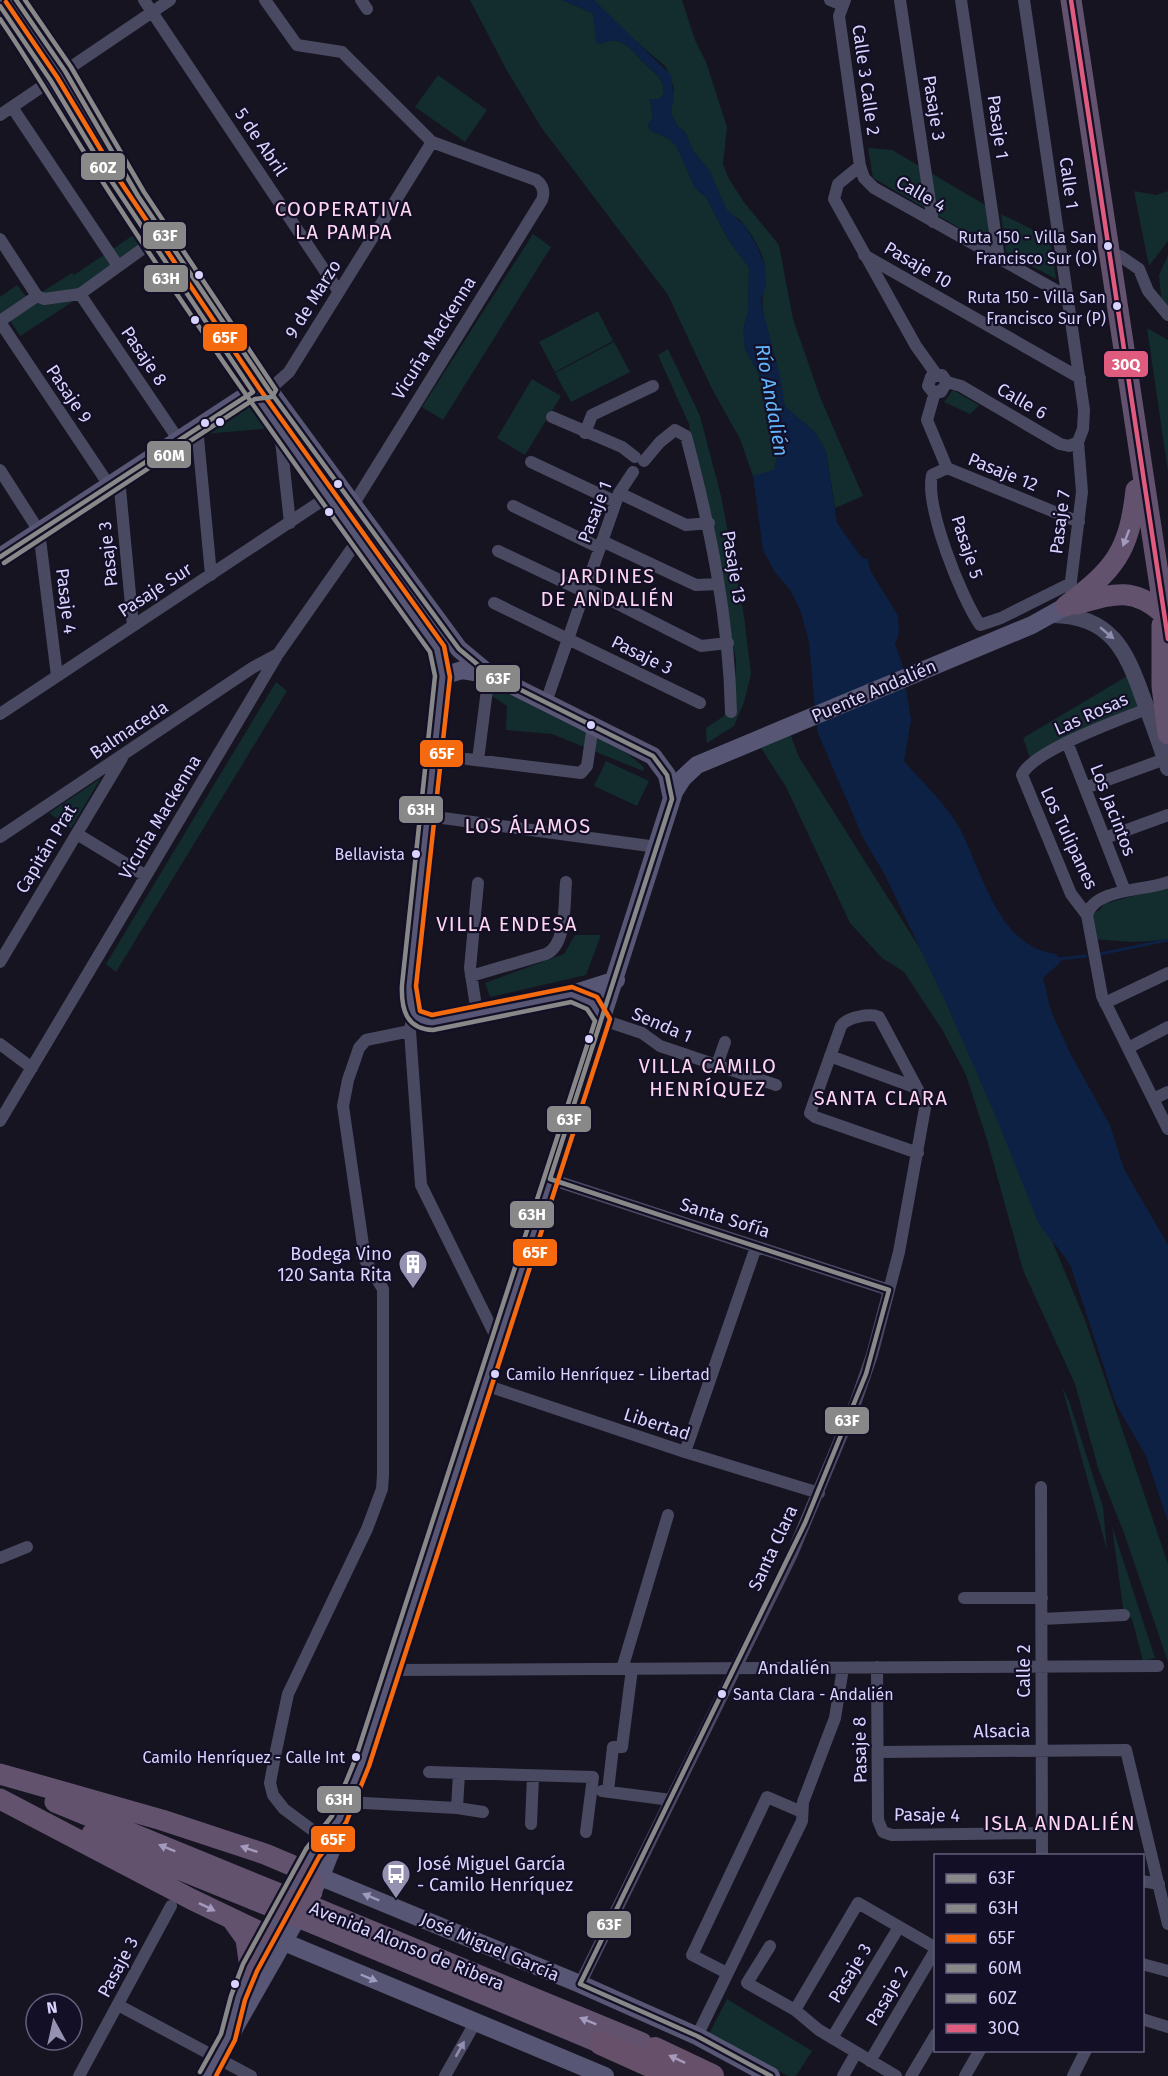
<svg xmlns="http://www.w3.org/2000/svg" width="1168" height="2076" font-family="'Fira Sans',sans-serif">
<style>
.green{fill:#132c2d}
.water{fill:#0d2144}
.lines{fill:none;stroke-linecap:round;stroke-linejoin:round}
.stream{stroke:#0d2144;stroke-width:3}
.minor{stroke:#4a4962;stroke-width:12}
.tertiary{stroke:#4a4962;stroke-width:16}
.secondary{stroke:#575674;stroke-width:18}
.trunk{stroke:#62526e;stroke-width:21}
.motorway{stroke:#67516a;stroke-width:24}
.trunk-bridge{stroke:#62526e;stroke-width:21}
.bus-1-casing{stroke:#130f26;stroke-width:9}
.bus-2-casing{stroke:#130f26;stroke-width:9}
.bus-3-casing{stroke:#130f26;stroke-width:9}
.bus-4-casing{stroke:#130f26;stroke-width:9}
.bus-5-casing{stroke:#130f26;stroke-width:9}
.bus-6-casing{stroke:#130f26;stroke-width:9}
.bus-1{stroke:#888;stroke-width:4.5}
.bus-2{stroke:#888;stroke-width:4.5}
.bus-3{stroke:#f56a0f;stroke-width:4.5}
.bus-4{stroke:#888;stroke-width:4.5}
.bus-5{stroke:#898989;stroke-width:4.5}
.bus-6{stroke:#df5c7f;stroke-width:4.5}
.oneway{fill:#a39abe}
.oneway2{fill:#928eb0}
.oneway3{fill:#9e9bc0}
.oneway4{fill:#a699bc}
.bus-dot{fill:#d9d4ff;stroke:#130f26;stroke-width:2}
.labels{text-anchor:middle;stroke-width:4.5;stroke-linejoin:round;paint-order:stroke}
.bus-label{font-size:16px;fill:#d9d4ff;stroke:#130f26;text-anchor:end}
.street-label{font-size:18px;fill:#d9d4ff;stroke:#130f26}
.poi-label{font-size:18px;fill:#d9d4ff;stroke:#130f26;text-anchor:end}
.neighbourhood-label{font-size:20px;letter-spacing:1.5px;fill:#ffd6f0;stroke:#130f26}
.water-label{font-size:20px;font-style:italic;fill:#62b6ff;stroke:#130f26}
.line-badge{stroke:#130f26;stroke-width:2}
.badge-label{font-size:16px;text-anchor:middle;font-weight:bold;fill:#fff}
</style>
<rect width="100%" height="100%" fill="#161421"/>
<path class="green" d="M470,0H562L593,13L600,44C622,34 630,48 644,63C655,74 664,77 664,94L660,99H650L653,116L648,125L650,130L669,139L677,147L695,188L706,197L729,241L749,267L748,312L744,326L745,349L760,376L769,408L779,451L774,471L753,476L740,439L711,387L668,295L541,127L506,69Z
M594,0H682L695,40L706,62L727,127L723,164L728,177L743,201L779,245L793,319L820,397L863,496L835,508L826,452L815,432L785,407L763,311C761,296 766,283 765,268C764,254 751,232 741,221C736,216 731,216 726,210L709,170L693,151L685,132L677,126L671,112L674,88L666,67L612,21Z
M438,75L487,110L465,142L415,107Z
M868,148L892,150L987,206L994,248L873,178Z
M1134,191L1156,195L1168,191V241L1149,266Z
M1001,214L1050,238L1056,279L1006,252Z
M135,234L141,244L77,299L20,336L9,319L0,325V297L17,285L29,300L72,273L74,275Z
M533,234L551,247L443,420L422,407Z
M1168,255V308L1162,305L1159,275Z
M598,311L613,341L555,372L539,342Z
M1147,328L1168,340V472Z
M614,342L630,372L571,402L555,373Z
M668,349L700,416L721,496L744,616L751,674L744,702L734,726L707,743L706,728L724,716L735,701L736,660L693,463L689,424L658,355Z
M532,379L561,396L525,455L497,438Z
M953,390L979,405L970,414L944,402Z
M253,401L274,428L203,434Z
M1129,675L1140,706L1030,758L1023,738Z
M276,682L287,691L116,972L106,964Z
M493,690C526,696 623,744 644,768L643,771L552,734L506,730L507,706L492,696Z
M789,731L799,757L933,969L1027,1181L1085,1320L1168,1564V1662L1124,1533L1098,1468L1075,1384L1023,1270L988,1143L966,1075L943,1031L904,972L882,958L850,923L786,787L761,748Z
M606,761L649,781L637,806L594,786Z
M101,778L71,828L49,813Z
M1168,886V940L1133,942L1091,939L1087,915L1100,910L1104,904Z
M575,935H601L586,975L490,997L485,983L564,954Z
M1062,1387L1069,1401L1103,1507L1107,1550Z
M1112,1526L1155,1658L1143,1661L1132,1619L1123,1608Z
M727,1999L812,2051L796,2076H788L709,2034Z"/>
<path class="water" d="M562,0H594L671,75L674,99L671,112L677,126L685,132L693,151L709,170L727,210L745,226L756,244L765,266L766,285L761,299L763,311L780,376L785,407L815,432L826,452L837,523L862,558L868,559L870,570L898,616L899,632L895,644L902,663L911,720L904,761C921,781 948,806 960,829C983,873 998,947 1056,954L1061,962L1043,978L1051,1011L1070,1053L1110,1125L1124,1169L1168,1245V1522L1146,1456L1116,1404L1071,1267C1062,1250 1048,1239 1038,1222L996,1117L946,1003L884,873L864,840L817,731L809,642L801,612L791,591L774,571L763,550L753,476L774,470L779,451L769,408L760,376L745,349L743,331L748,312L749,267L729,241L706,197L695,188L677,147L669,139L650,130L648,125L653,116L650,99H660L664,94C664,77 655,74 644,63C630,48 622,34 599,44L596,42L593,13Z"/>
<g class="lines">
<path class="stream" d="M1100,954L1168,940
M1058,959L1086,956"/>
<path class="minor" d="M144,0L339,292
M265,0L297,45L342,52L432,142
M361,0L367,9
M830,0L842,5
M845,0L839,16L860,166L864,178L874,188L1068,297
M900,0L933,222
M961,0L999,259
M1024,0L1084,410L1083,429L1078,442
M12,107L118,266
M0,115L170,0
M860,166L838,184L834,199L916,346L936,374
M0,239L37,296
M864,255L1080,378
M1120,256L1139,269L1148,291L1168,315
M80,294L178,439
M37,296L44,299L80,294L152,242
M0,321L37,296
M0,322L109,485
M947,382L941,392L932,391L928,386L931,377L942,375L947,382L961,386L1060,444L1069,446L1078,442
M269,390L289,372L432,142L536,180C543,185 545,192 542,200L353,505
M935,392L927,420L947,468
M552,417L622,447L635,457
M197,427L211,575
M280,431L290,523
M585,433L592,415L653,386
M644,461L660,442L675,430L686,436C710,526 729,618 731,712
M531,462L616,502
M947,468L932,475C925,507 961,597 980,625L1001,618L1071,583
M947,468L1079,522
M0,470L39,531L57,676
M119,478L133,626
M619,493L686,525L709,523
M513,506L600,548
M602,541L696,585L718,584
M498,551L585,592
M586,588L701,646L728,643
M1070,589L1082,492L1078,442
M494,603L700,703
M546,702L619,493L633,472
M0,714L329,496
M1067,742L1125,891
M467,759L581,773L587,766L593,725
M478,760L489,674
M1085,788L1165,759
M428,816L657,847
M77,834L146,876
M0,837L252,668L278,654
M1105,838L1168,815
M1168,882C1146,891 1094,888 1087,915L1102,996L1168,1129
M1087,915L1071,894L1022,775C1032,751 1121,719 1147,709
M0,962L122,758
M471,976L546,954C567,945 564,902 566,882
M1105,1003L1168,973
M477,1013L470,968L478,883
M603,1020L642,1033L660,1046L776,1085
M411,1024L410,1031L421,1185L499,1343
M0,1044L32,1068
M1128,1048L1168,1027
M830,1056L917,1088
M717,1065L725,1042
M1153,1099L1168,1092
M0,1121L278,654L360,537
M550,1179L889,1290
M485,1385L685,1452L819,1493
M685,1452L756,1247
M1041,1487L1042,1856
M0,1558L27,1547
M964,1598H1042
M1042,1619L1124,1615
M877,1667L878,1820L883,1832L892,1835L1042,1833
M622,1669L668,1515
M393,1670L1158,1666
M878,1752L1126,1750L1168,1924
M429,1772L593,1777L586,1832
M602,1791L671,1800
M608,1791L613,1747H622L632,1669
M346,1802L457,1808L459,1773
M457,1808L483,1812
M531,1824L533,1776
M311,1829L284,1809L273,1795L270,1783L276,1751L288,1694L367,1529L382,1489L383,1475V1289L362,1255L363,1245L343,1106L348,1080L359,1048L366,1040L410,1031
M1142,1881L1159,1884
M770,1946L747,1983L795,2010L819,2030L896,2076
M1142,1964L1168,1971
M727,1973L692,1955L767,1797L802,1812
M580,1984L792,1554L856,1401L872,1355L899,1252L925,1108L924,1101L879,1017C870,1013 847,1017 841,1026L810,1113L815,1117L918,1153
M118,2005L251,2076
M795,2010L858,1903L936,1948
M1142,2019L1168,2027
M697,2036L802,1821L803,1802L835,1718L843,1668
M832,2038L899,1927
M870,2061L936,1949
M79,2076L171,1906
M445,2076L475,2023
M843,2076L856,2053
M911,2076L936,2034
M965,2076L980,2050
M1073,2076L1086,2050"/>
<path class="tertiary" d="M1053,615C1111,616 1126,650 1143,698C1152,721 1160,744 1168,768"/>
<path class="secondary" d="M16,0L65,71L138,196L269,390L459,649L489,674L653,756L667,775L672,799
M0,6L51,81L110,179L253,392L437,649L443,676L409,985C408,1003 409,1024 432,1023L572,994L616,980
M0,557L241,399L253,392L264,391
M443,676L462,670L487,674
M572,994L592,1003L603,1020
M311,1873L580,1984L697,2036L771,2076
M272,1937L605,2076
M235,2012L250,1968L313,1853L336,1824
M207,2076L321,1876L333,1846L339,1820L390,1681L674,792L683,778L697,765L1032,625L1066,606"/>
<path class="trunk" d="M1071,0L1168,639
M1077,604C1113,594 1132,586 1163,613
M1066,606C1115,569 1129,552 1136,490
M1162,625V686L1168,734
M0,1774L162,1820L265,1854L303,1870L311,1880L312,1892
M0,1799L191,1899L268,1936
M55,1802L260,1886
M92,1834L255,1900
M320,1910L642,2043
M231,1918L246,1939L250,1968
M315,1924L601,2043"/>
<path class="motorway" d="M601,2043L674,2076
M655,2049L712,2076"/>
<path class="trunk-bridge" d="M260,1886L320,1910
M255,1900L315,1924"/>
<g class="bus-1-casing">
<path id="bus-1" d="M16,0L65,71L138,196L269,390L459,649L489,674L653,756L667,775L672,799L550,1179L889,1290L866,1374L805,1523L580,1984L697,2036L771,2076"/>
</g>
<g class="bus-2-casing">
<path id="bus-2" d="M0,19C37,73 69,129 104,184C207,344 319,498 430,652L435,676L402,985C401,1009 406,1029 433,1030L571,1002L587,1009L595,1021L355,1760L332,1816L306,1849L243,1964L231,1996L221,2034L200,2072"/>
</g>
<g class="bus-3-casing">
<path id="bus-3" d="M6,2L57,77L116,175L259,388L444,646L450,677L416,986L420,1011L432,1015L572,987L597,997L610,1019L369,1766L346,1823L319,1857L257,1971L245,2000L235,2040L216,2076"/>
</g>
<g class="bus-4-casing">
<path id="bus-4" d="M4,563L245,405L255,399L272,397L276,390L144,192L71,67L25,0"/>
</g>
<g class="bus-5-casing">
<path id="bus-5" d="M0,6L51,81L110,179L253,392L0,557"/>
</g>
<g class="bus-6-casing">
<path id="bus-6" d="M1071,0L1168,639"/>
</g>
<use href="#bus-1" class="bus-1"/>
<use href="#bus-2" class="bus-2"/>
<use href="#bus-3" class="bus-3"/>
<use href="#bus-4" class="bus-4"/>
<use href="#bus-5" class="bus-5"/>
<use href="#bus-6" class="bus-6"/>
</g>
<defs><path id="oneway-solid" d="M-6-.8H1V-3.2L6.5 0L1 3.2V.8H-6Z" transform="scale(1.5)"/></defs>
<g class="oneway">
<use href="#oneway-solid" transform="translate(1126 538) rotate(111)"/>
<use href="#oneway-solid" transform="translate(167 1848) rotate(-158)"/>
<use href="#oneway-solid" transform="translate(249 1849) rotate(-161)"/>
<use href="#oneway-solid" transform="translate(207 1907) rotate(26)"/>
<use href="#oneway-solid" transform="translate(588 2021) rotate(-158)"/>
</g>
<g class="oneway2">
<use href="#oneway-solid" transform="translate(1107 633) rotate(40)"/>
<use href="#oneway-solid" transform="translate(460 2049) rotate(-61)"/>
</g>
<g class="oneway3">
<use href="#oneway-solid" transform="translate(371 1897) rotate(-157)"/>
<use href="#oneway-solid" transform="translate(369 1978) rotate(23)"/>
</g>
<use class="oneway4" href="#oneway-solid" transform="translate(677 2059) rotate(-155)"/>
<defs>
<g id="building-pin" transform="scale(1.5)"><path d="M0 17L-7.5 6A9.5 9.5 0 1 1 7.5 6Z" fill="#9591b1" stroke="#130f26"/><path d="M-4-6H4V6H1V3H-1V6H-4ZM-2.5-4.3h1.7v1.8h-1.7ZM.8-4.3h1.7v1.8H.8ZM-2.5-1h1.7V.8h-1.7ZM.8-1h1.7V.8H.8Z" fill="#fff"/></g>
<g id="bus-pin" transform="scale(1.5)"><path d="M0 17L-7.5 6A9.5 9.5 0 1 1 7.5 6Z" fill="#9591b1" stroke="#130f26"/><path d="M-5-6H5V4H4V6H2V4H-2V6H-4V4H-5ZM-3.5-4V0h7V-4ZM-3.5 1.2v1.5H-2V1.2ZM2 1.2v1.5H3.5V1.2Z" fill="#fff"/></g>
</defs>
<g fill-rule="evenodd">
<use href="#building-pin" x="413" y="1264"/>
<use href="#bus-pin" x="396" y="1874"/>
</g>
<g class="bus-dot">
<circle cx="1108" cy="246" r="5"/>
<circle cx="199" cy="275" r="5"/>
<circle cx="1117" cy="306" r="5"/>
<circle cx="195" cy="320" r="5"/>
<circle cx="220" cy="422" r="5"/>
<circle cx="205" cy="423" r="5"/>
<circle cx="338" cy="484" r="5"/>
<circle cx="329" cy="512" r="5"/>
<circle cx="591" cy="725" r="5"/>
<circle cx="416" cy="854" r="5"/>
<circle cx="589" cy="1039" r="5"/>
<circle cx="495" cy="1374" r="5"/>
<circle cx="722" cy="1694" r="5"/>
<circle cx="356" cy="1757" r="5"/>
<circle cx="235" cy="1984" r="5"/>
</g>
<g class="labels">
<g class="bus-label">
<text x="1097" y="243">Ruta 150 - Villa San<tspan x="1097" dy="21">Francisco Sur (O)</tspan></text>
<text x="1106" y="303">Ruta 150 - Villa San<tspan x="1106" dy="21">Francisco Sur (P)</tspan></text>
<text x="405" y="860">Bellavista</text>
<text x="506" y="1380" text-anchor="start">Camilo Henríquez - Libertad</text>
<text x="733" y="1700" text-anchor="start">Santa Clara - Andalién</text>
<text x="345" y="1763">Camilo Henríquez - Calle Int</text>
</g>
<g class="street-label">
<text transform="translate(866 80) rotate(82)" y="6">Calle 3 Calle 2</text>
<text transform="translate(934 108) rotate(81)" y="6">Pasaje 3</text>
<text transform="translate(998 127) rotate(82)" y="6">Pasaje 1</text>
<text transform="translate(261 142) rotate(56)" y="6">5 de Abril</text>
<text transform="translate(1069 183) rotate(82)" y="6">Calle 1</text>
<text transform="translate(921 194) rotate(30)" y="6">Calle 4</text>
<text transform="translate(918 265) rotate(30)" y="6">Pasaje 10</text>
<text transform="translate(313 299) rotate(-58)" y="6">9 de Marzo</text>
<text transform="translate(434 338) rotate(-58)" y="6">Vicuña Mackenna</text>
<text transform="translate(144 356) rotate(56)" y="6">Pasaje 8</text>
<text transform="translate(69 394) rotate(56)" y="6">Pasaje 9</text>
<text transform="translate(1022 401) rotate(30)" y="6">Calle 6</text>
<text transform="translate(1003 472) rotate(22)" y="6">Pasaje 12</text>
<text transform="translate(595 512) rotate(-69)" y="6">Pasaje 1</text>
<text transform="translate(1060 522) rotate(-83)" y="6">Pasaje 7</text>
<text transform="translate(967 547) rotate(72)" y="6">Pasaje 5</text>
<text transform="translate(108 554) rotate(-96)" y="6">Pasaje 3</text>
<text transform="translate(734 567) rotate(81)" y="6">Pasaje 13</text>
<text transform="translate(155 590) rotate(-33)" y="6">Pasaje Sur</text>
<text transform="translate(66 601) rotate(83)" y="6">Pasaje 4</text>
<text transform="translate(642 655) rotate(26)" y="6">Pasaje 3</text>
<text transform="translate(874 691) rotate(-23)" y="6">Puente Andalién</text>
<text transform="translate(1091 714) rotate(-24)" y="6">Las Rosas</text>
<text transform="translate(129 730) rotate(-34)" y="6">Balmaceda</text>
<text transform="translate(1113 810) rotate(69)" y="6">Los Jacintos</text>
<text transform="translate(160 817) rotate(-59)" y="6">Vicuña Mackenna</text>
<text transform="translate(1069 838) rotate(65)" y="6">Los Tulipanes</text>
<text transform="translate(46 849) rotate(-59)" y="6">Capitán Prat</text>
<text transform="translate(662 1025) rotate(23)" y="6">Senda 1</text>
<text transform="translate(725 1218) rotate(18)" y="6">Santa Sofía</text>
<text transform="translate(657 1424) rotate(18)" y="6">Libertad</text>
<text transform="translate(773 1548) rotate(-65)" y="6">Santa Clara</text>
<text x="794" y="1674">Andalién</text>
<text transform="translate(1024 1671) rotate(-90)" y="6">Calle 2</text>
<text transform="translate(1002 1731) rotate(-1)" y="6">Alsacia</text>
<text transform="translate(860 1750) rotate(-91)" y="6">Pasaje 8</text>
<text transform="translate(927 1815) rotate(1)" y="6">Pasaje 4</text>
<text transform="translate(407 1946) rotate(22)" y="6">Avenida Alonso de Ribera</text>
<text transform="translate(490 1947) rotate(23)" y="6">José Miguel García</text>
<text transform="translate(118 1967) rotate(-62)" y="6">Pasaje 3</text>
<text transform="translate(850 1973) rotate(-59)" y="6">Pasaje 3</text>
<text transform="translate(887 1996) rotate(-60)" y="6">Pasaje 2</text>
</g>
<g class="poi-label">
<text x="392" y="1260">Bodega Vino<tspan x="392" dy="21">120 Santa Rita</tspan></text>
<text x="417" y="1870" text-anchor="start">José Miguel García<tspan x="417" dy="21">- Camilo Henríquez</tspan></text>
</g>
<g class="neighbourhood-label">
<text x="344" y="216">COOPERATIVA<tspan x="344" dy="23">LA PAMPA</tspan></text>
<text x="608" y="583">JARDINES<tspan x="608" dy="23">DE ANDALIÉN</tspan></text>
<text x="528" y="833">LOS ÁLAMOS</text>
<text x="507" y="931">VILLA ENDESA</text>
<text x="708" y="1073">VILLA CAMILO<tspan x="708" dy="23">HENRÍQUEZ</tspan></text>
<text x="881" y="1105">SANTA CLARA</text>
<text x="1060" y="1830">ISLA ANDALIÉN</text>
</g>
<g class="water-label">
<text transform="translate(772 400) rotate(80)" y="7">Río Andalién</text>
</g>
</g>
<g class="line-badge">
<rect x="80" y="152" width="46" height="29" rx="6" fill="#898989"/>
<rect x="142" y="221" width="45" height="29" rx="6" fill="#888"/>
<rect x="143" y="264" width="46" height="29" rx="6" fill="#888"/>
<rect x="202" y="323" width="46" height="29" rx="6" fill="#f56a0f"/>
<rect x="1103" y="350" width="46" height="28" rx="6" fill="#df5c7f"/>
<rect x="146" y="440" width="46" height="29" rx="6" fill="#888"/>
<rect x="475" y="664" width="46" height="29" rx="6" fill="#888"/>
<rect x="419" y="739" width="45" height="29" rx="6" fill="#f56a0f"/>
<rect x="398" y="795" width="46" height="29" rx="6" fill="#888"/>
<rect x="546" y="1105" width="46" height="28" rx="6" fill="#888"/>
<rect x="509" y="1200" width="46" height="29" rx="6" fill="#888"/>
<rect x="512" y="1238" width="46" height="29" rx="6" fill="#f56a0f"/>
<rect x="824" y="1406" width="46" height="29" rx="6" fill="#888"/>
<rect x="316" y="1785" width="46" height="29" rx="6" fill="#888"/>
<rect x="310" y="1825" width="46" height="28" rx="6" fill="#f56a0f"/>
<rect x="586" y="1910" width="46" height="29" rx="6" fill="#888"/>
</g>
<g class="badge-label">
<text x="103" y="173">60Z</text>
<text x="165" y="241">63F</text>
<text x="166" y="284">63H</text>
<text x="225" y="343">65F</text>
<text x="1126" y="370">30Q</text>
<text x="169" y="461">60M</text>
<text x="498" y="684">63F</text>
<text x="442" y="759">65F</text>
<text x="421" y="815">63H</text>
<text x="569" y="1125">63F</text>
<text x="532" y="1220">63H</text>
<text x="535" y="1258">65F</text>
<text x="847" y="1426">63F</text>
<text x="339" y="1805">63H</text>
<text x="333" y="1845">65F</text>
<text x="609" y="1930">63F</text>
</g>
<rect x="934" y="1854" width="210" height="198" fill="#130f26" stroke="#625e7d" stroke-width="1.5"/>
<rect x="946" y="1874" width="30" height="9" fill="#888888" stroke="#625e7d" stroke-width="1.5"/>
<text x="988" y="1884" font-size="18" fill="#d9d4ff">63F</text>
<rect x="946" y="1904" width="30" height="9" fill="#888888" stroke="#625e7d" stroke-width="1.5"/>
<text x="988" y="1914" font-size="18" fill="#d9d4ff">63H</text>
<rect x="946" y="1934" width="30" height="9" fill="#f56a0f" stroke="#625e7d" stroke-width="1.5"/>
<text x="988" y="1944" font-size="18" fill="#d9d4ff">65F</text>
<rect x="946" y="1964" width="30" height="9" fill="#888888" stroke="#625e7d" stroke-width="1.5"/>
<text x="988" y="1974" font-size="18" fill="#d9d4ff">60M</text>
<rect x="946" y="1994" width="30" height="9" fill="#898989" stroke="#625e7d" stroke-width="1.5"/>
<text x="988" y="2004" font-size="18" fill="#d9d4ff">60Z</text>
<rect x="946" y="2024" width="30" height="9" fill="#df5c7f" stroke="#625e7d" stroke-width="1.5"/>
<text x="988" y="2034" font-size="18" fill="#d9d4ff">30Q</text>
<g transform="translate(54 2022) rotate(352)"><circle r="28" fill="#130f26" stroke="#625e7d" stroke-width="1.5"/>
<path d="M0-4.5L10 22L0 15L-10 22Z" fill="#9591b1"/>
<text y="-9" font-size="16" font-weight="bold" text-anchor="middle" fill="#d9d4ff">N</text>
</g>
</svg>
